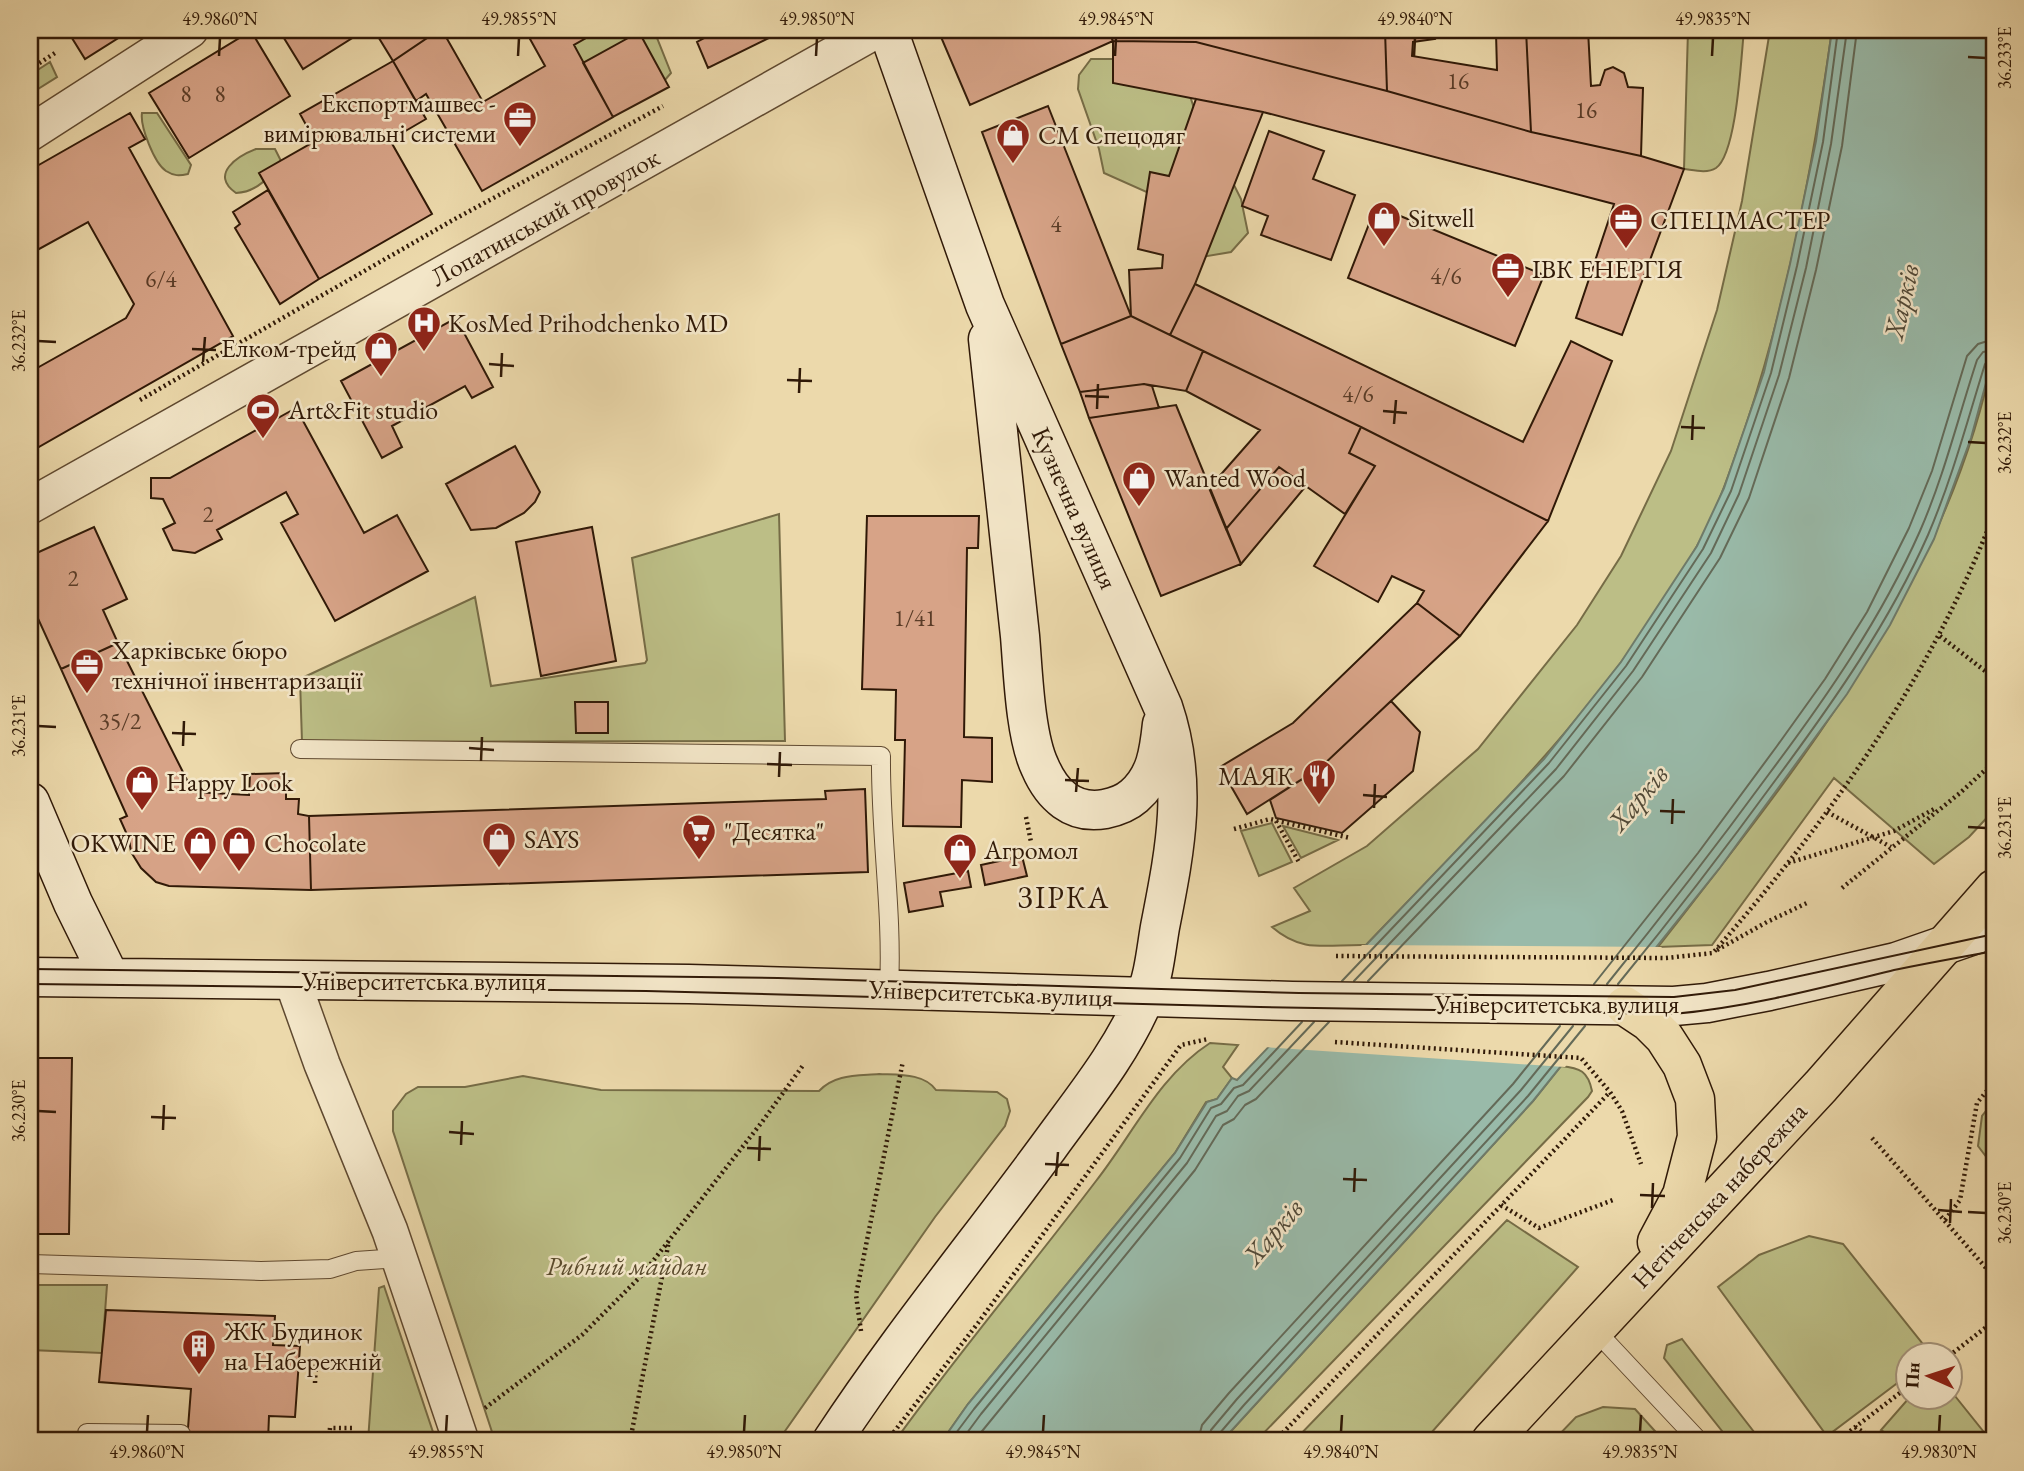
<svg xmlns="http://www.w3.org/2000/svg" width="2024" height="1471" font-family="'EB Garamond',serif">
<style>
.green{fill:#bcbe86;stroke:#766c46;stroke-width:2}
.water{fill:#99baa9;stroke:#6f7a68;stroke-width:2}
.pier{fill:#ecd9ab}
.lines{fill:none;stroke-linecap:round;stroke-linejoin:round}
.shore{stroke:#646a58;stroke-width:2}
.building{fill:#d7a387;stroke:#301907;stroke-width:2}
.lane-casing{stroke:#5f4930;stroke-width:20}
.street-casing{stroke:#5f4930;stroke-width:38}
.secondary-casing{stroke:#301907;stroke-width:41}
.primary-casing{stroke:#301907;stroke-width:41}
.path{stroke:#301907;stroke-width:4.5;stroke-dasharray:2 3.5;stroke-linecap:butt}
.lane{stroke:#f3e6c8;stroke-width:18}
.street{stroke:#f3e6c8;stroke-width:35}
.secondary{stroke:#f3e6c8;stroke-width:38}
.primary{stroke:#ecd9ab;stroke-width:38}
.tram{stroke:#301907;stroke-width:2}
.ticks{fill:none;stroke:#301907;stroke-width:2.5}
.labels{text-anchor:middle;stroke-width:5;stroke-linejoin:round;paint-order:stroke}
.number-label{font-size:23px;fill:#5a3c27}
.poi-label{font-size:26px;fill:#301907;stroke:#f3e6c8;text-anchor:start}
.street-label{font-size:26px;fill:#301907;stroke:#f3e6c8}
.park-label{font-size:26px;font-style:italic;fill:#5a4b2d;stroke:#f3e6c8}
.water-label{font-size:28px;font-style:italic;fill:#504938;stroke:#f3e6c8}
.quarter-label{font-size:30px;letter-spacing:2px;fill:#301907;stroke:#f3e6c8}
.neatline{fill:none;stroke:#301907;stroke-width:2.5}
.ticks-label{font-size:18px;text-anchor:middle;fill:#301907}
</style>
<rect width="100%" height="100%" fill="#ecd9ab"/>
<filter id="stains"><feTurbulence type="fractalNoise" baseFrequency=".00286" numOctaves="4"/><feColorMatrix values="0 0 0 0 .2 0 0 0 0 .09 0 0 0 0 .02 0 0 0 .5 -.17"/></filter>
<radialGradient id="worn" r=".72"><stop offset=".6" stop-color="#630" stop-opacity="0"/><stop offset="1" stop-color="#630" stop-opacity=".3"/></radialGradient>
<path class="green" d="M554,30H645L657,38L671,73L658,88L612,92L558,40Z
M1688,30H1744C1741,57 1737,153 1716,168C1707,174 1693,170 1684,169Z
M1770,30H1832C1813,165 1788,299 1745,428C1731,468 1718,509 1697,546C1613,698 1485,821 1366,945C1327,944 1303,954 1272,927L1310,911L1294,888L1367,846L1478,749L1577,625L1621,556L1671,451L1717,310L1742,201Z
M1091,59H1140L1189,93L1209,154L1232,181L1241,199L1248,233L1231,252L1196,258L1149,193L1104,173L1099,149L1078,89L1079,75Z
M50,62L57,77L30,94V75Z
M142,113H157L191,165L188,174C179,176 174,176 166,171C154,163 140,126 142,113Z
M256,149H275L281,161C270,177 257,192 236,193C209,174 238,156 256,149Z
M1994,352V810L1969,837L1934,864L1834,778L1712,945L1658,947C1799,766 1949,583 1994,352Z
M779,514L785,741L302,742L300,679L475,597L491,686L645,663L647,660L632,558Z
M1272,823L1292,862L1259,876L1241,831Z
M1283,826L1338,840L1301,858Z
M1210,1043L1238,1045L1223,1067L1232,1078L1217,1099L1206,1102L1175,1153L968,1404L942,1441H895C959,1352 1030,1268 1096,1181C1133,1134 1159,1076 1210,1043Z
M1561,1066C1580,1068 1588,1071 1592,1091L1588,1097L1256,1441H1222L1533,1101Z
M879,1074C898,1075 924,1073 936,1090L997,1092L1007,1099L1010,1111L1005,1126L935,1217L778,1441H495L393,1131V1111L406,1094L418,1087H465L523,1076L601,1090L819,1091C835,1074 857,1076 879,1074Z
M1994,1101V1167L1978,1146L1982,1116Z
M1507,1220L1578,1267L1424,1441H1294Z
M1809,1236L1843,1244L1926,1348L1923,1355L1909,1356L1908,1375L1827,1436L1718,1287L1759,1255Z
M30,1285H107L102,1353L30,1350Z
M384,1286L436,1441H368L379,1288Z
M1682,1339L1761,1441H1730L1664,1358L1667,1345Z
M1951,1391L1983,1431L1975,1441H1899L1881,1430L1909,1398H1951Z
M1603,1407L1635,1409L1664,1441H1553L1576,1417Z"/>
<path class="water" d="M1832,30H1994V352L1992,361L1971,438L1934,539L1890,625L1847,694L1719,869L1533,1101L1222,1441H942L968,1404L1175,1153L1207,1102L1217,1099L1232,1078L1237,1080L1544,759L1621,662L1697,546L1724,488L1764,372L1790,264L1816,141Z"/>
<path class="pier" d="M1362,945L1662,947L1565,1067L1264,1047Z"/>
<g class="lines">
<path class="shore" d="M1342,981L1549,763L1626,666L1703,549L1731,491L1771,373L1797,266L1823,142L1838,30
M1354,981L1556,769L1633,671L1711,553L1739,494L1779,375L1806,268L1831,144L1847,30
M1368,981L1564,776L1642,677L1720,558L1749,498L1789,378L1816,270L1842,146L1857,30
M1594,984L1698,853L1777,746L1825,679L1867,612L1909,528L1932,471L1967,356L1978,344L1994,339
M1607,984C1663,915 1717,845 1769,774C1826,698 1881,619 1920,531C1944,476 1958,418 1977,360L1983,352L1994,350
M1618,984C1673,917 1726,848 1777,778C1834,701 1889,623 1928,535C1952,479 1967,422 1985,364L1989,359H1994
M950,1441L974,1409L1180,1158L1211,1108L1221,1104L1234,1088L1243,1085L1302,1022
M961,1441L981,1414L1187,1163L1216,1116L1227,1111L1238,1096L1249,1091L1314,1022
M974,1441L1195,1170L1223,1125L1234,1119L1245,1105L1256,1099L1329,1022
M1198,1441L1202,1425L1229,1393L1513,1084L1560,1026
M1209,1441L1211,1430L1237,1399L1521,1090L1573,1026
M1217,1441L1219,1434L1244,1405L1528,1096L1585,1026"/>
</g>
<path class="building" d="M67,30H131L85,59Z
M279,30H365L303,69Z
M374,30H439L393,61Z
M439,30H442L483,102L545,66L525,30H593L595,33L574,45L613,117L482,191L426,94L416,101L393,61Z
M703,30H785L708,68L697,42L706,37Z
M938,30H1108L1113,41L970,105Z
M1108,30H1385L1387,91L1196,42L1113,41Z
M1385,30H1447L1433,31L1435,39L1413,42L1412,56L1497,70L1496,33L1485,34V30H1526L1531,132L1387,91Z
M1526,30H1588L1591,86L1600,85L1605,70L1613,67L1624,73L1628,87L1643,88L1641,156L1531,132Z
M251,31L290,96L189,158L149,93Z
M639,32L669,87L613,117L583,63Z
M1113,41L1196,42L1387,91L1531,132L1641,156L1684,169L1622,335L1576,318L1614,204L1263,112L1113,83Z
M393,61L426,119L390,140L432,214L319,279L259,173L315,141L300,114Z
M1196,99L1263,112L1195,284L1170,335L1131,316L1129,270L1162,268L1163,255L1138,249L1150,172L1169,176Z
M1048,106L1131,316L1061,344L982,132Z
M130,113L145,139L129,148L233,336L30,452V372L126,318L134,304L88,222L30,254V170Z
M1269,131L1324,151L1313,179L1355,195L1331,260L1261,235L1268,216L1242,206Z
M268,190L319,279L280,304L235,228L240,224L233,212Z
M1376,206L1544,275L1515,346L1348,278Z
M1195,284L1523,442L1571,341L1612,361L1548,521L1361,427L1170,335Z
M1131,316L1203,351L1186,391L1144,384L1080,392L1061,344Z
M456,318L493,387L472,398L465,386L392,426L402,447L382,458L341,381Z
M1203,351L1361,427L1349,453L1375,466L1345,514L1279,467L1226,529L1209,488L1260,430L1186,391Z
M1144,384L1152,386L1159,408L1089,418L1080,392Z
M1176,405L1241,564L1161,596L1089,418Z
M296,408L364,533L397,515L428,571L335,621L281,523L298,514L286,492L217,530L222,539L195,553L173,550L163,529L175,523L163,499L151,498V478H170Z
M1361,427L1548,521L1460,636L1417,603L1424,591L1392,576L1378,602L1314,566L1375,466L1349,453Z
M515,446L540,492L535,502L524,513L496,528L471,530L446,484Z
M1279,467L1306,486L1241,564L1226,529Z
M867,516H979L978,548H967L964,737L992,738V782L962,780L961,827L903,826L905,740H895L896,690L862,689Z
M94,527L127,599L103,610L118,643L61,669L30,601V556Z
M592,527L616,661L541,676L516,542Z
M1417,603L1460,636L1321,767L1247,814L1220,767L1293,723Z
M118,643L193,792L249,795L250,774L286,773V799H299L298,814L309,816L311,890L169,886L156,882L141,868L131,852L129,839L120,819L127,816L61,669Z
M1391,701L1420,732L1413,771L1342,833L1276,818L1270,800L1321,767Z
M575,702H608V733H576Z
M865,789L868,872L311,890L309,816L826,799L825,791Z
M1022,856L1027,876L985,885L981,865Z
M968,871L971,887L940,892L943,906L909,912L904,883Z
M30,1058H72L69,1234H30Z
M106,1310L275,1316L273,1345L300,1346L295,1417L269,1416L268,1441H187L191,1389L99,1382Z"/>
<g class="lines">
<g class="lane-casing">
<path id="lane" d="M300,749L881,756C880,834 893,912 889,989
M30,1264L261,1271L330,1269L356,1261L399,1258
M1595,1330L1699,1441
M87,1433L181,1434L180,1441"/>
</g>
<g class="street-casing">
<path id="street" d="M30,133L190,30
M30,506L877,30
M292,980L322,1064L390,1231L461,1441"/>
</g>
<g class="secondary-casing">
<path id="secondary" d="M988,339C999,438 1009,537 1020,636C1023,671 1025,736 1040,767C1052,795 1073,815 1105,809C1115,807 1126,803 1134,796C1156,777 1159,752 1162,724
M30,802L73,903L110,978
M30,977L689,984L1292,1001L1674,1006L1707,1003L1769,991L1896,962L1994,928
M832,1441C899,1339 977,1244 1049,1146C1083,1099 1121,1053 1144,999C1154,977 1156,950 1160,927C1175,850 1189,783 1163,707L985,305L888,30"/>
</g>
<g class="primary-casing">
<path id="primary" d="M1625,1006L1649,1022L1664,1037L1682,1065L1695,1099L1697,1137L1682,1195L1657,1242
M1491,1441L1821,1086L1994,889"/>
</g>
<path class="path" d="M30,69L55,53
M140,400L453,220L663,106
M1940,636L1994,678
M1827,812L1891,847
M1026,817L1031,842
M1276,821L1300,864
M1234,829L1270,819L1350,838
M1788,863L1894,831L1936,808
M1842,888L1960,793L1994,762
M1717,950L1767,922L1809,902
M1336,956L1666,958L1713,953C1829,820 1930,679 1994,514
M1335,1042L1581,1058L1610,1092L1622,1111L1641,1164
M1872,1138L1994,1277
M1501,1205L1539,1228L1613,1200
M1945,1220L1960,1200L1977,1103L1994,1082
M861,1331L856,1295L903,1061
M293,1342L295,1328
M1949,1356L1994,1321
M315,1383L316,1360
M485,1408L582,1335L642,1275L762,1122L804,1064
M1855,1427L1878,1441
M329,1441L330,1428H352
M630,1441L669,1241
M887,1441L978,1323L1181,1045L1208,1039
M1275,1441L1610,1092
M1837,1441L1909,1386
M1988,1441L1994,1434"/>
<use href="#lane" class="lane"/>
<use href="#street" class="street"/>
<use href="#secondary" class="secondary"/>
<use href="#primary" class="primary"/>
<path class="tram" d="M30,969L778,978L1299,993L1674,997L1735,990L1994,934
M30,984L646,991L1260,1007L1673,1014C1749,1007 1821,988 1894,970C1927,963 1961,957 1994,951"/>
</g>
<path class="ticks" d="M219,56L220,38M518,56L519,38M816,56L817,38M1115,56L1116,38M1414,56L1415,38M1712,56L1713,38M1968,57L1986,58M38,341L56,342M192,349L216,350M203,362L205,337M489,364L514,366M501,377L502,353M787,380L812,381M799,393L800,368M1085,396L1109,397M1097,409L1098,384M1383,411L1407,413M1394,424L1396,400M1681,427L1705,428M1692,440L1693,415M1968,442L1986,443M38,726L56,727M172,733L196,734M183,746L184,721M469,748L494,750M481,761L482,737M767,764L792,765M779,777L780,752M1065,780L1089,781M1076,792L1078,768M1363,795L1387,797M1374,808L1375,784M1660,811L1685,812M1672,824L1673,799M1968,827L1986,828M38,1111L56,1112M151,1117L176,1118M163,1130L164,1105M449,1132L474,1134M461,1145L462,1121M747,1148L771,1149M759,1161L760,1136M1045,1164L1069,1165M1056,1176L1058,1152M1343,1179L1367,1180M1354,1192L1355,1168M1640,1195L1665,1196M1652,1208L1653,1183M1938,1210L1962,1212M1968,1212L1986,1213M1950,1223L1951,1199M147,1432L148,1415M446,1432L447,1415M744,1432L745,1415M1043,1432L1044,1415M1341,1432L1342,1415M1640,1432L1641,1415M1939,1432L1940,1415"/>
<defs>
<g id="office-pin" transform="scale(1.75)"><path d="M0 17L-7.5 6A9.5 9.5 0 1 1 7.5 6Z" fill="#8f2418" stroke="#f3e6c8"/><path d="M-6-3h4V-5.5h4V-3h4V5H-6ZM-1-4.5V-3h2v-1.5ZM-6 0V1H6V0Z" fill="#fff"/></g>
<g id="shop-pin" transform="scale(1.75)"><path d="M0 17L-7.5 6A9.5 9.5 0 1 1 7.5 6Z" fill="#8f2418" stroke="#f3e6c8"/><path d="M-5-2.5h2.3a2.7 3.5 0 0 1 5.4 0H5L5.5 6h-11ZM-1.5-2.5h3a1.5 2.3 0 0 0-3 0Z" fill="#fff"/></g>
<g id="hospital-pin" transform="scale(1.75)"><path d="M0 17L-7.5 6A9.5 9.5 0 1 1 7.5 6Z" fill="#8f2418" stroke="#f3e6c8"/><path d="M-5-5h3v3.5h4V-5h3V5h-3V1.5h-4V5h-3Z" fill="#fff"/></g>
<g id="stadium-pin" transform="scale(1.75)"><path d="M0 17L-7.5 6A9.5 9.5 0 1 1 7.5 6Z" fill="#8f2418" stroke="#f3e6c8"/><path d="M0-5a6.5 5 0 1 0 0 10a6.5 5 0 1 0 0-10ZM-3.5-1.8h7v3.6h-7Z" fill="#fff"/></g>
<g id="restaurant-pin" transform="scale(1.75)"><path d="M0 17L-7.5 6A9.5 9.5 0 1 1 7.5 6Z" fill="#8f2418" stroke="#f3e6c8"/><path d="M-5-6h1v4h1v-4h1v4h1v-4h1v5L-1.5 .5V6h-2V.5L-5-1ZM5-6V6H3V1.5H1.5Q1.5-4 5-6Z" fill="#fff"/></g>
<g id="supermarket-pin" transform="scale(1.75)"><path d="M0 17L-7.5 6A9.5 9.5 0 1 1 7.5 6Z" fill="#8f2418" stroke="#f3e6c8"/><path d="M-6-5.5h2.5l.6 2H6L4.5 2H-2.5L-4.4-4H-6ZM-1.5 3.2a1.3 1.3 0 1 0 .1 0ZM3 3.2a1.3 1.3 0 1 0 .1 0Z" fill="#fff"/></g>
<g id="building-pin" transform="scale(1.75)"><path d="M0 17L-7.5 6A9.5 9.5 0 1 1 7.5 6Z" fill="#8f2418" stroke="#f3e6c8"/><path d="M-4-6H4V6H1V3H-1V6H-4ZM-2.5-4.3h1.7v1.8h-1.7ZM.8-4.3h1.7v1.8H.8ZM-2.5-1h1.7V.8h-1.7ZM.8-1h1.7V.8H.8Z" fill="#fff"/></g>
</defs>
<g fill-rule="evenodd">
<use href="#office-pin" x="520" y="118"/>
<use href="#shop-pin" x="1013" y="135"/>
<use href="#shop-pin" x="1384" y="218"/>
<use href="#office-pin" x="1626" y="220"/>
<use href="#office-pin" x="1508" y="269"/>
<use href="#hospital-pin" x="424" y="323"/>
<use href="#shop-pin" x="381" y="348"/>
<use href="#stadium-pin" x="263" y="410"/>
<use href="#shop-pin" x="1139" y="478"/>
<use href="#office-pin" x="87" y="665"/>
<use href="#restaurant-pin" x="1319" y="776"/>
<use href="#shop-pin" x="142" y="782"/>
<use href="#supermarket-pin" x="699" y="831"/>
<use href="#shop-pin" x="499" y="839"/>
<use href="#shop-pin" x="200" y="843"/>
<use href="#shop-pin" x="239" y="843"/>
<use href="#shop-pin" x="960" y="850"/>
<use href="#building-pin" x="199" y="1346"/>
</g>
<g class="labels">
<g class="number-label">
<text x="1458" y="89">16</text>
<text x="186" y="102">8</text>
<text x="220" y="102">8</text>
<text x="1586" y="118">16</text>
<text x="1056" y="232">4</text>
<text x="1446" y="284">4/6</text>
<text x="161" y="287">6/4</text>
<text x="1358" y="402">4/6</text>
<text x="208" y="522">2</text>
<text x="73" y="586">2</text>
<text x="915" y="626">1/41</text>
<text x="120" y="729">35/2</text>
</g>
<g class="poi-label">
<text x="496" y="112" text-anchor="end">Експортмашвес -<tspan x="496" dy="30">вимірювальні системи</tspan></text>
<text x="1038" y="144">СМ Спецодяг</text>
<text x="1408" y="227">Sitwell</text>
<text x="1650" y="229">СПЕЦМАСТЕР</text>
<text x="1532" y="278">ІВК ЕНЕРГІЯ</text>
<text x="448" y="332">KosMed Prihodchenko MD</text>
<text x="356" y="357" text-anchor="end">Елком-трейд</text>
<text x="288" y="419">Art&amp;Fit studio</text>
<text x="1164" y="487">Wanted Wood</text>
<text x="112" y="659">Харківське бюро<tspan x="112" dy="30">технічної інвентаризації</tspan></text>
<text x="1294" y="785" text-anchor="end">МАЯК</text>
<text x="166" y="791">Happy Look</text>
<text x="724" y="840">"Десятка"</text>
<text x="524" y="848">SAYS</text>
<text x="176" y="852" text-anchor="end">OKWINE</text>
<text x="264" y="852">Chocolate</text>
<text x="984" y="859">Агромол</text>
<text x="224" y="1340">ЖК Будинок<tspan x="224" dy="30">на Набережній</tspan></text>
</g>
<g class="street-label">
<text transform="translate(545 217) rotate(-29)" y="9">Лопатинський провулок</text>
<text transform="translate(1075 508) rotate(66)" y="9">Кузнечна вулиця</text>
<text x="424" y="990">Університетська вулиця</text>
<text transform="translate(991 993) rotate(2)" y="9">Університетська вулиця</text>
<text x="1557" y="1013">Університетська вулиця</text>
<text transform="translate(1719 1195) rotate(-47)" y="9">Нетіченська набережна</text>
</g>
<g class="park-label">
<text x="627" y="1275">Рибний майдан</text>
</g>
<g class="water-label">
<text transform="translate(1901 301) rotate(-77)" y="10">Харків</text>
<text transform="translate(1638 797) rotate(-50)" y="10">Харків</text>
<text transform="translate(1273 1231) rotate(-50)" y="10">Харків</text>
</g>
<g class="quarter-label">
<text x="1064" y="908">ЗІРКА</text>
</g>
</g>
<rect width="2024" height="1471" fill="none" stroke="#ecd9ab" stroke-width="77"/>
<g transform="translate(1929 1376) rotate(273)"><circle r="33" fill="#f3e6c8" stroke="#a5947b" stroke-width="2"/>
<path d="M0-5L12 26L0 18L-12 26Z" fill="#8f2418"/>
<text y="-10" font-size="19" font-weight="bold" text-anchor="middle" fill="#301907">Пн</text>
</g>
<rect x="38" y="38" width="1948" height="1394" class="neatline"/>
<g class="ticks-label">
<text x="220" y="25">49.9860°N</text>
<text x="519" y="25">49.9855°N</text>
<text x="817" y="25">49.9850°N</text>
<text x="1116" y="25">49.9845°N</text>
<text x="1415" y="25">49.9840°N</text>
<text x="1713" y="25">49.9835°N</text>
<text transform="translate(2005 58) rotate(-90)" y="6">36.233°E</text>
<text transform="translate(19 341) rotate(-90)" y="6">36.232°E</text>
<text transform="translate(2005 443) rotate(-90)" y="6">36.232°E</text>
<text transform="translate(19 726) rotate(-90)" y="6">36.231°E</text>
<text transform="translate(2005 828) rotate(-90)" y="6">36.231°E</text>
<text transform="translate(19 1111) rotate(-90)" y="6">36.230°E</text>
<text transform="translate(2005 1213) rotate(-90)" y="6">36.230°E</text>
<text x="147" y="1458">49.9860°N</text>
<text x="446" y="1458">49.9855°N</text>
<text x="744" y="1458">49.9850°N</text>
<text x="1043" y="1458">49.9845°N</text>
<text x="1341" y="1458">49.9840°N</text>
<text x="1640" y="1458">49.9835°N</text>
<text x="1939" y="1458">49.9830°N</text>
</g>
<rect width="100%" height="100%" filter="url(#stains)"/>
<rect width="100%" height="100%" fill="url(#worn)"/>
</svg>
